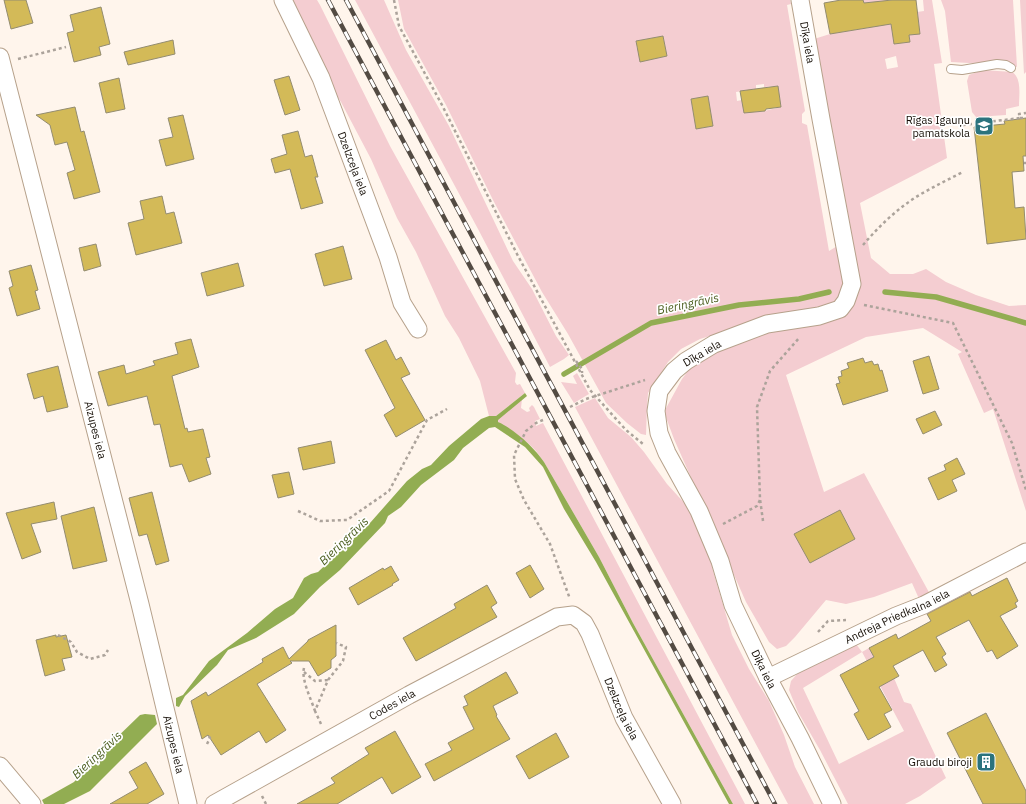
<svg xmlns="http://www.w3.org/2000/svg" width="1026" height="804" font-family="'IBM Plex Sans',sans-serif">
<style>
.green{fill:#f4cdd1;fill-rule:evenodd}
.water{fill:#92ad52}
.lines{fill:none;stroke-linecap:round;stroke-linejoin:round}
.stream{stroke:#92ad52;stroke-width:5.5}
.building{fill:#d3ba58;stroke:#938c70}
.service-casing{stroke:#b6a18b;stroke-width:10}
.minor-casing{stroke:#b6a18b;stroke-width:19}
.path{stroke:#aca39b;stroke-width:2.5;stroke-dasharray:3 3;stroke-linecap:butt}
.service{stroke:#fff;stroke-width:8}
.minor{stroke:#fff;stroke-width:17}
.rail-casing{stroke:#534b43;stroke-width:4.5}
.rail{stroke:#fff;stroke-width:3;stroke-dasharray:9;stroke-linecap:butt}
.labels{text-anchor:middle;stroke-width:3.5;stroke-linejoin:round;paint-order:stroke}
.street-label{font-size:11px;fill:#140d05;stroke:#fff}
.poi-label{font-size:11px;fill:#140d05;stroke:#fff;text-anchor:end}
.water-label{font-size:12px;font-style:italic;fill:#4d5f20;stroke:#fff}
</style>
<rect width="100%" height="100%" fill="#fff5ec"/>
<path class="green" d="M287,0H317L320,5L390,146L516,373L515,382L517,385L520,384L525,393L496,416H489L480,381L459,338L445,316L416,252L397,218L371,159L341,102L333,90Z
M355,0H384L406,50L449,126L513,261L532,289L556,336L569,355L564,359L550,367L478,229Z
M398,0H790L791,4L787,5L805,111L802,114V123L807,125L829,251L849,239L814,39L830,34L868,28L863,0H892H888L894,44L910,42L909,35L920,33L917,12L924,11L923,0H932L942,63L934,64L947,158L860,203L871,258L890,274H913L926,269L946,282L976,295L1009,306L1026,305V511L993,409L984,413L958,354L962,352L923,328L866,337L786,375L824,492L864,473L931,596L920,601L912,583L874,597L846,604L826,600L795,637L786,646L777,649L769,642L746,602L674,439L664,412L682,379L699,356L740,327L700,339L681,349L668,362L648,393L647,407L646,435L641,434L627,423L606,403L568,334L542,292L493,200L446,105L404,29ZM663,36L667,56L640,62L641,49H637L636,41ZM896,56L898,67L887,69L885,59ZM764,84V87L777,86L781,107L760,112L742,100L737,101L736,92L756,89V85ZM708,96L713,126L696,129L691,99ZM840,510L855,539L810,563L795,534Z
M941,0H1013L1017,67L1003,62L969,63L951,62L945,11Z
M1020,0H1026V72L1024,74Z
M983,70L1012,72C1022,78 1019,95 1019,106L1006,109V115L976,117L972,112L967,81L969,75Z
M577,373L589,394L574,403L561,382L577,384L573,376Z
M595,398L608,418L631,437L644,452L667,484L688,507L710,554L713,571L732,635L749,669L769,701L784,735L795,767L814,804H788L575,407Z
M522,399L521,408L527,412L530,411L529,408L532,405L534,407L540,419L535,421L536,426L543,423L745,804H733L633,623L599,557L544,462L536,451L528,443L498,422L497,420Z
M856,644L862,652L869,648L887,682L894,678L904,702L911,704L946,778L920,796L905,804H848L820,750L798,712L789,690L791,681L798,673L839,650ZM862,652L904,731L839,764L803,688Z"/>
<path class="water" d="M525,393L527,396L498,420V422C514,429 534,447 544,462L599,557L633,623L733,804H729L596,562L564,509L543,467L525,447L495,427L489,428L463,448L454,460L421,485L401,507L388,516L385,523L340,570L320,587L294,614L256,638L228,650L217,665L185,696L179,707L176,706V698L183,695L209,661L247,633L275,609L293,598L304,578L311,574L318,572L370,523L407,481L422,469L431,465L449,446L481,419L489,416H496Z
M145,714L155,715L157,724L90,791L64,804H44L42,800L74,782L107,747L140,715Z"/>
<g class="lines">
<path class="stream" d="M885,292L936,297L1026,323
M564,374L651,323L739,305L799,299L829,292"/>
</g>
<path class="building" d="M4,0H26L33,23L11,29Z
M841,0H863L864,3L892,0H916L920,34L909,35L910,42L894,44L891,24L830,34L824,3Z
M101,7L110,44L99,47L101,55L74,62L67,33L74,31L70,15Z
M663,36L667,56L640,62L636,41Z
M173,40L175,54L128,65L124,52Z
M289,76L300,110L285,115L274,80Z
M119,78L125,109L106,113L99,83Z
M778,86L781,107L766,109L765,111L744,113L740,91Z
M708,96L713,126L696,129L691,99Z
M75,107L81,132L84,131L100,192L74,199L67,173L75,170L67,142L55,145L50,125L36,115Z
M183,115L194,159L166,166L159,140L173,137L168,118Z
M1026,118V156H1023L1024,171L1012,172L1015,208L1024,207L1026,239L987,244L974,127L1005,124L1004,121Z
M298,131L305,157L312,155L318,177H315L323,203L301,209L290,169L275,173L271,159L287,154L282,135Z
M162,196L166,214L174,212L182,243L136,255L128,223L144,219L140,201Z
M96,244L101,266L84,271L79,248Z
M343,246L352,279L324,286L315,254Z
M238,263L244,286L207,296L201,273Z
M31,265L38,290L35,291L40,309L17,316L9,288L13,286L9,271Z
M191,339L199,367L172,376L185,429L187,428L188,432L203,429L210,457L206,458L211,474L189,482L182,464L170,467L160,424L154,425L147,396L108,406L98,372L124,365L126,374L155,365L153,361L178,354L175,343Z
M386,340L396,360L401,357L410,374L401,378L425,420L396,437L384,415L395,408L365,350Z
M929,356L939,389L923,394L913,361Z
M863,358L865,363L872,361L874,365L878,364L880,371L882,370L888,391L843,405L836,384L840,383L838,377L842,376L841,371L849,368L847,363Z
M58,366L68,407L47,412L43,396L34,399L27,374Z
M935,411L942,425L923,434L916,419Z
M331,441L335,463L303,470L298,448Z
M957,458L965,474L952,480L957,491L938,500L928,478L946,470L944,465Z
M289,472L294,494L278,498L272,475Z
M152,492L169,561L156,565L147,534L139,536L129,498Z
M54,502L57,519L31,524L41,552L22,559L6,513Z
M94,507L107,561L73,569L61,516Z
M840,510L855,539L810,563L794,534Z
M530,565L544,589L530,598L516,573Z
M391,566L399,580L392,584L393,585L358,605L349,588L383,568L384,570Z
M1007,578L1018,601L1015,603L1017,607L1000,616L1018,646L997,659L992,650L987,652L969,620L936,637L946,654L942,657L947,665L935,672L923,650L893,666L899,676L879,687L892,710L884,714L891,727L868,740L854,714L859,711L840,675L874,657L869,648L896,634L898,639L931,621L927,614L970,592L972,596Z
M487,585L497,603L491,607L497,617L416,661L403,638L456,608L454,604Z
M336,625V656L331,660V668L318,676L309,661H290L292,663L257,684L286,730L266,743L259,731L221,755L208,735L202,739L191,701L206,692L208,696L263,662L262,659L283,647L289,659L308,641V640Z
M56,635V637L66,635L72,657L62,659L65,670L45,676L36,640Z
M506,672L518,693L493,706L497,715L496,716L510,739L434,781L425,764L452,750L448,743L474,729L463,707L468,705L464,696Z
M986,713L1026,791V804H983L947,733Z
M395,731L421,777L392,794L382,777L337,804H297L335,783L331,778L369,754L365,748Z
M556,733L569,757L529,779L516,756Z
M146,762L164,794L147,804H110L138,788L129,772Z"/>
<g class="lines">
<g class="service-casing">
<path id="service" d="M951,69L962,70L997,64L1006,65L1011,68"/>
</g>
<g class="minor-casing">
<g id="minor">
<path id="s1" d="M283,0L321,78L388,257L402,303L418,329"/>
<path id="s2" d="M800,0L821,119L852,284L846,301L840,309L819,316L767,324L714,344L686,361L674,371L659,391L656,411L659,433L667,453L699,511L720,561L733,605L768,678L800,738L832,804"/>
<path id="s3" d="M0,57L140,604L188,804"/>
<path id="s4" d="M768,678L896,616L924,605L1026,552"/>
<path d="M0,766L32,804"/>
<path id="s5" d="M214,804L409,695L557,617L573,615L584,623L590,634L624,718L672,804"/>
</g>
</g>
<path class="path" d="M394,0L399,26L442,105L517,254L590,390L626,430L643,444
M18,59L66,47
M1023,118H1020L1019,114L1026,113
M963,125L1020,118
M1024,163H1026
M863,245C880,225 899,207 921,194C935,186 949,179 963,172
M864,305L953,323L1012,443L1026,490
M576,361L582,369V373
M570,407L586,399L645,380
M543,420L536,423L526,431L514,455L515,479L524,500L550,544L570,599
M298,511L320,521L347,520L389,491L427,420L447,409
M763,521L760,499L757,407L770,371L800,337
M723,524L757,506L760,500
M818,632L828,621L846,620
M58,635L71,642L77,652L90,659L105,655L108,650
M304,668C301,679 311,699 315,711
M304,672L315,681L328,680
M321,724L315,711L328,680L343,661L346,647L336,643
M207,744L210,738L208,735
M262,796L266,804"/>
<use href="#service" class="service"/>
<use href="#minor" class="minor"/>
<g class="rail-casing">
<path id="rail" d="M328,0L757,804
M346,0L775,804"/>
</g>
<use href="#rail" class="rail"/>
</g>
<defs>
<g id="school-square" transform="scale(1)"><rect x="-9" y="-9" width="18" height="18" rx="4" fill="#2b737d" stroke="#fff"/><path d="M0-5L7-2L0 1L-7-2ZM-4 1L0 2.5L4 1V4Q0 6-4 4Z" fill="#fff"/></g>
<g id="building-square" transform="scale(1)"><rect x="-9" y="-9" width="18" height="18" rx="4" fill="#2b737d" stroke="#fff"/><path d="M-4-6H4V6H1V3H-1V6H-4ZM-2.5-4.3h1.7v1.8h-1.7ZM.8-4.3h1.7v1.8H.8ZM-2.5-1h1.7V.8h-1.7ZM.8-1h1.7V.8H.8Z" fill="#fff"/></g>
</defs>
<g fill-rule="evenodd">
<use href="#school-square" x="984" y="126"/>
<use href="#building-square" x="986" y="762"/>
</g>
<g class="labels">
<g class="street-label">
<text dy="4" stroke="none"><textPath href="#s2" startOffset="43">Dīķa iela</textPath></text>
<text dy="4" stroke="none"><textPath href="#s1" startOffset="178">Dzelzceļa iela</textPath></text>
<text transform="translate(702 353) rotate(-30)" y="4">Dīķa iela</text>
<text dy="4" stroke="none"><textPath href="#s3" startOffset="385">Aizupes iela</textPath></text>
<text dy="4" stroke="none"><textPath href="#s4" startOffset="143">Andreja Priedkalna iela</textPath></text>
<text dy="4" stroke="none"><textPath href="#s2" startOffset="823">Dīķa iela</textPath></text>
<text dy="4" stroke="none"><textPath href="#s5" startOffset="204">Codes iela</textPath></text>
<text dy="4" stroke="none"><textPath href="#s5" startOffset="514">Dzelzceļa iela</textPath></text>
<text dy="4" stroke="none"><textPath href="#s3" startOffset="709">Aizupes iela</textPath></text>
</g>
<g class="poi-label">
<text x="970" y="124">Rīgas Igauņu<tspan x="970" dy="13">pamatskola</tspan></text>
<text x="972" y="766">Graudu biroji</text>
</g>
<g class="water-label">
<text transform="translate(688 304) rotate(-12)" y="4">Bieriņgrāvis</text>
<text transform="translate(344 541) rotate(-44)" y="4">Bieriņgrāvis</text>
<text transform="translate(97 755) rotate(-43)" y="4">Bieriņgrāvis</text>
</g>
</g>
</svg>
